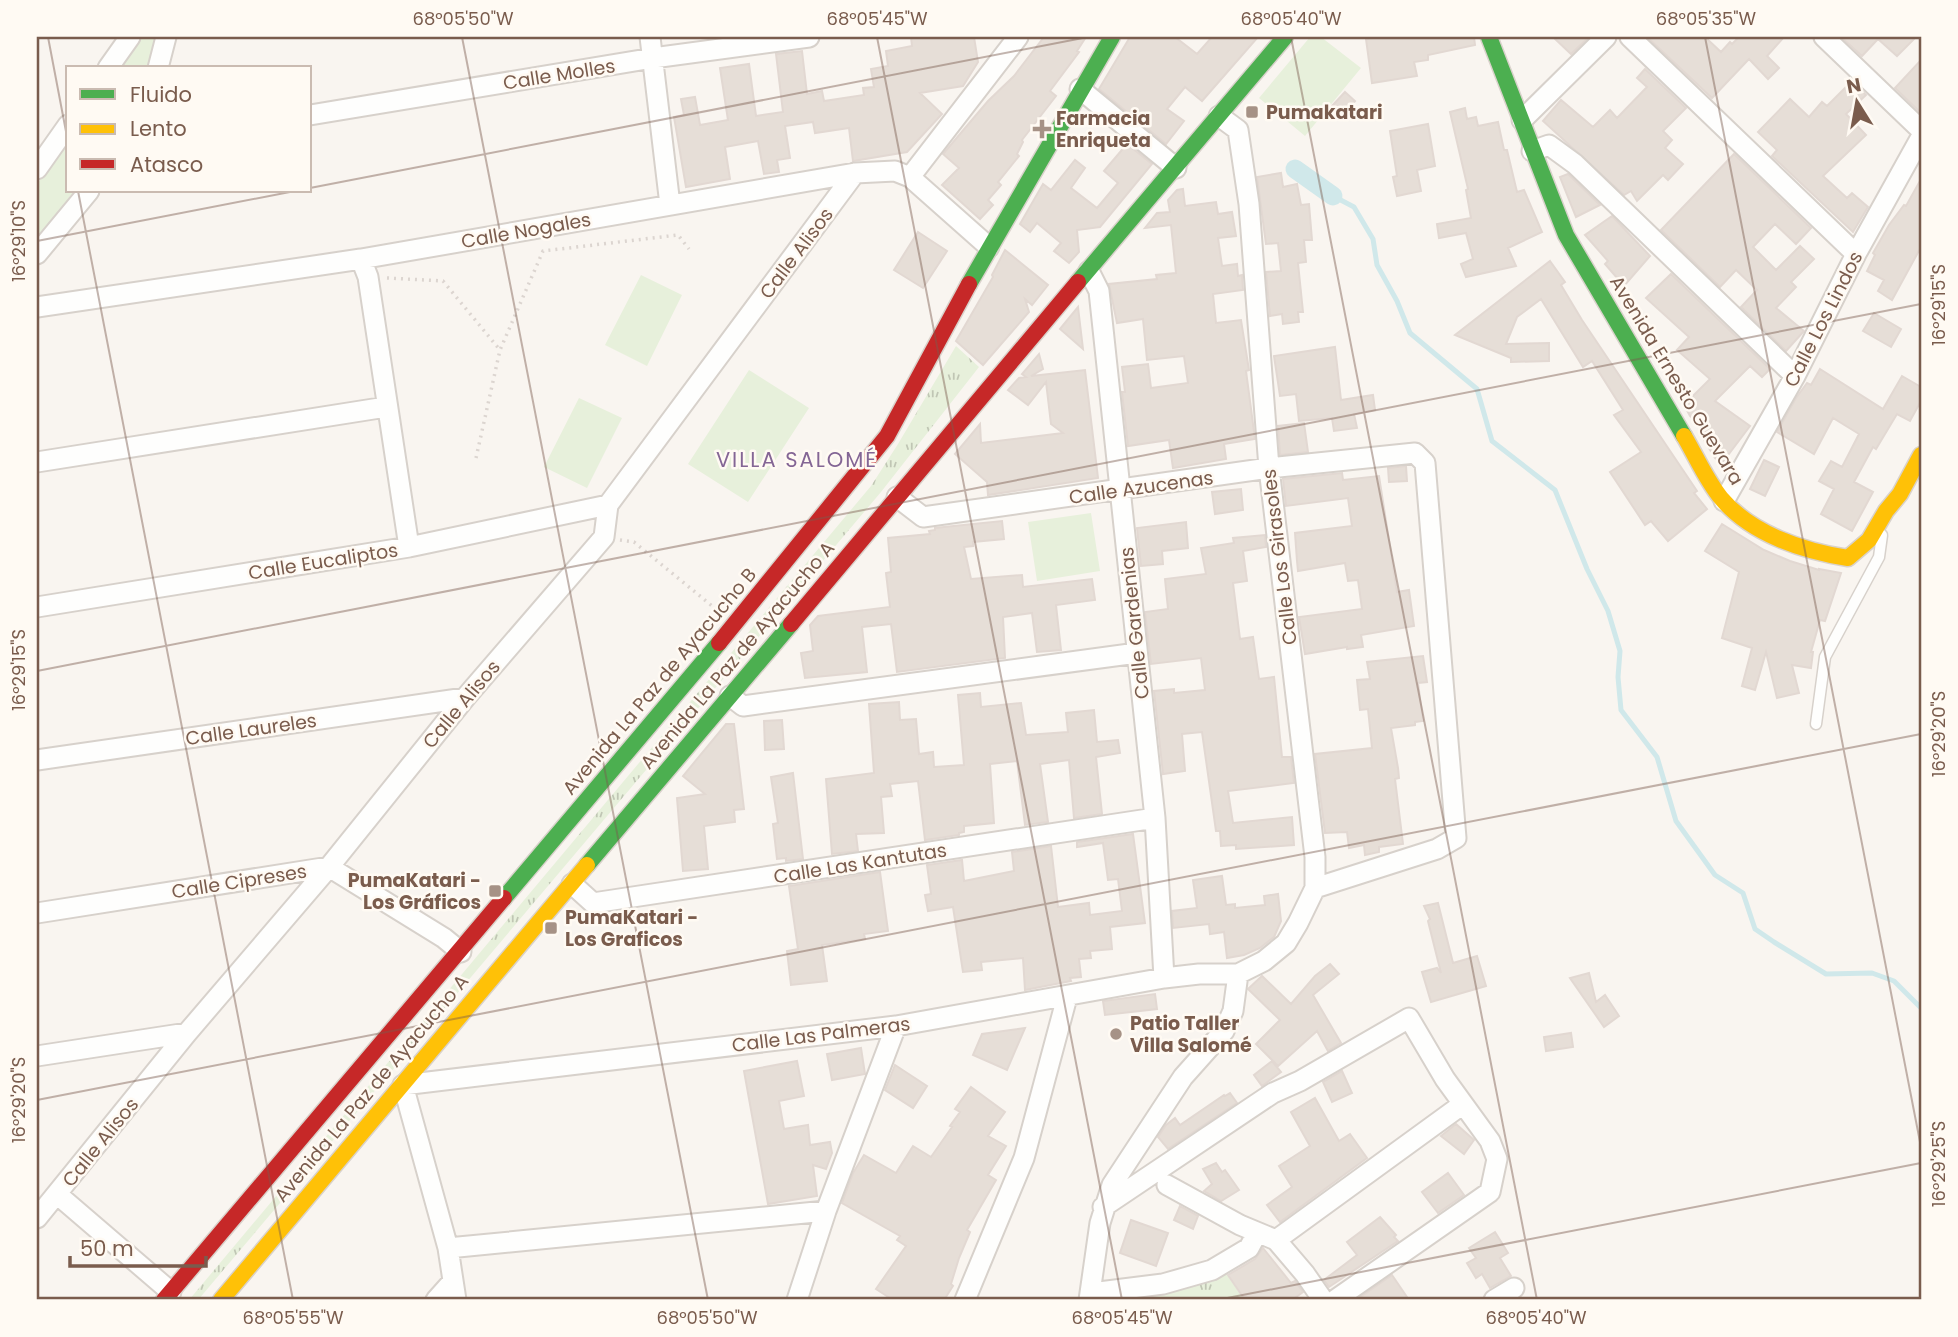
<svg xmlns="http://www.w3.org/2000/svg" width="1958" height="1337" font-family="Poppins,sans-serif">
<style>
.grass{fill:url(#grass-tufts)}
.park{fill:#e7f0db}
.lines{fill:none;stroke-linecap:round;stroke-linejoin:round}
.stream{stroke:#d0e8ea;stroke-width:5}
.canal{stroke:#d0e8ea;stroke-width:19}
.building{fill:#e6ded7;stroke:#e2d8d2;stroke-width:2}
.lane-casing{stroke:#d7d1cb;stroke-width:13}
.street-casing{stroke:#d7d1cb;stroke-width:23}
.fast-casing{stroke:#d9d2cb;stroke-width:19}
.slow-casing{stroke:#d9d2cb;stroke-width:19}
.jam-casing{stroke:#d9d2cb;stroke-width:19}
.path{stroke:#dcd5d0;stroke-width:3.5;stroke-dasharray:2 5;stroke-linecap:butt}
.lane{stroke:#fefefd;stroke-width:10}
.street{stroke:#fefefd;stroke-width:19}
.fast{stroke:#4caf50;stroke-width:16}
.slow{stroke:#ffc107;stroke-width:16}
.jam{stroke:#c62828;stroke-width:16}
.ticks{fill:none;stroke:#7a5c4d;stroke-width:2;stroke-opacity:0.45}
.poi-dot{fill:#a69286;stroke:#fffaf3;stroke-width:2.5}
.labels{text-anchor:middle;stroke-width:5;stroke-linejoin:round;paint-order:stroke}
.street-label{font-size:19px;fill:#7a5c4d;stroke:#fffaf3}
.poi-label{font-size:19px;font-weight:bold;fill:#7a5c4d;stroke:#fffaf3;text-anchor:start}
.neighbourhood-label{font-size:21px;letter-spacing:2px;fill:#846695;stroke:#fffaf3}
.neatline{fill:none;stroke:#7a5c4d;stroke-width:2.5}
.ticks-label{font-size:18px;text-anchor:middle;fill:#7a5c4d}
</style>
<defs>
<pattern id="grass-tufts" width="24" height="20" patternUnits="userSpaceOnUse" patternTransform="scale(1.75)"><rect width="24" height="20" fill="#e7f0db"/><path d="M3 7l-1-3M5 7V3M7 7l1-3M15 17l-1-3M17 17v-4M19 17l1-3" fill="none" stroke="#c0c6b4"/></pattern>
</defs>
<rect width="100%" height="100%" fill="#f9f5f0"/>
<path class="grass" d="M956,346L979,367L881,492L198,1300H189L871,486L898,444Z
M1224,1270L1244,1300H1118L1132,1297Z"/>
<path class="park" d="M142,37H157V42L146,68H120Z
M1310,37H1321L1361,68L1305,136L1259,98Z
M68,144V191H74L49,225L37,237V184Z
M641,275L682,295L647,366L605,345Z
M749,370L809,408L748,502L688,464Z
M579,398L622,418L587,488L544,467Z
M1091,513L1100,571L1037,581L1028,522Z"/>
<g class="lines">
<path class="stream" d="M1333,196L1354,207L1373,239L1377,265L1397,301L1410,333L1477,389L1492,441L1555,490L1587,569L1608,611L1620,651L1618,677L1621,710L1657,757L1676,821L1715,875L1743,893L1755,929L1774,942L1826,974L1872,973L1894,981L1921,1008"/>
<path class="canal" d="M1295,169L1333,196"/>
</g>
<path class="building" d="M911,37H974L978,62L963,86L920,93L942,114L907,152L853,161L849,128L815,133L813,122L785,126L790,158L777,160L779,172L764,174L758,141L725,147L730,179L686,187L674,117L684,115L681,99L695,97L700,125L728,120L720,68L749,64L756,116L783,112L776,54L802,51L807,94L822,91L824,101L864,95L863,88L874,87L871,69L888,66L886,51L912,46Z
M1044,37H1086L1077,51L1079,52L1050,91L1056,96L1022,140L1023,142L1017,154L1019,156L998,182L1001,185L988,200L993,205L980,219L942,185L959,168L943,154L988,101L1014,76Z
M1130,37H1175L1197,54L1212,37H1258L1202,101L1185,87L1167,109L1184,121L1166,144L1099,89Z
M1378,37H1474L1475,45L1428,55V60L1414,62L1417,76L1372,83L1366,39Z
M1553,37H1589L1571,54Z
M1647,37H1705L1721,52L1730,42L1732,44L1739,37H1784L1767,56L1779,68L1768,79L1749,59L1712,98Z
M1841,37H1916L1897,56L1878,39L1862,56Z
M1921,60V113L1895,88Z
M1645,69L1686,108L1663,131L1672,140L1665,148L1683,164L1668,180L1663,175L1637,201L1631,191L1624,195L1543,121L1561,100L1593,127L1610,110L1617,118L1647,87L1637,78Z
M1852,81L1866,95L1846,114L1866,135L1823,176L1847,198L1852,193L1868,207L1853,232L1772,156L1777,150L1758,132L1790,99L1809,117L1822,102L1827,106Z
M1345,92L1355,101L1343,115L1332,106Z
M1465,108L1467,119L1476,117L1478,126L1498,122L1504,150H1507L1517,192L1524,190L1542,232L1508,248L1516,266L1466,277L1461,264L1473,259L1466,233L1439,238L1437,224L1471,218L1466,190L1468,189L1450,112Z
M1428,124L1435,166L1417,170L1421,191L1397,196L1393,177L1397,176L1390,131Z
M1127,144L1152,164L1100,227L1077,230L1079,252L1069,263L1054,251L1061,243L1037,223L1030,232L1020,224L1043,184L1051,190L1075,160L1085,168L1071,188L1097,208L1118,183L1104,171Z
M1734,154L1811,228L1796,244L1775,224L1753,247L1776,270L1800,246L1814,259L1791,282L1796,287L1776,308L1804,331L1786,351L1741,307L1757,290L1736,270L1720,287L1661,230Z
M1281,173L1283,187L1297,184L1301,205L1309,204L1312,240H1304L1306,262L1298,263L1303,312H1298L1299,322L1283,324L1282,314L1270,316L1266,272L1281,271L1278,243L1266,244L1257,177Z
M1568,174L1600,205L1576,217L1560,177Z
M1921,179V247L1892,300L1878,291L1884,280L1867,271L1875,255L1873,253L1889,225L1904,205L1906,206Z
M1183,189L1185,206L1216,202L1218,214L1232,212L1236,236L1218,238L1222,266L1237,264L1238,276L1242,275L1243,290L1213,294L1216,323L1241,320L1249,370L1246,371L1255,439L1224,444L1226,459L1173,468L1169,440L1128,446L1122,392H1125L1122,367L1148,364L1151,388L1188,383L1184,356L1147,360L1143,319L1117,323L1109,284L1157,279L1156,275L1176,273L1171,225L1145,228L1157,213L1170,212L1168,200L1177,190Z
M1612,216L1650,256L1624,286L1605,264L1608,261L1585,235Z
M918,232L947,251L923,288L894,270Z
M1005,250L1048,285L1032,305L1025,299L1029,312L983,365L956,341L993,277L992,275Z
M1550,261L1565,282L1561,285L1582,320L1697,491L1694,493L1707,509L1668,541L1651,521L1645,525L1610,472L1641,452L1614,415L1623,410L1592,361L1583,367L1541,299L1517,317L1506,344L1549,343V361L1511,362V358L1455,335Z
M1671,274L1770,369L1762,377L1750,366L1715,401L1750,426L1722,463L1715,458L1703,438L1707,433L1690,416L1684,405L1710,379L1677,350L1689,337L1646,298Z
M1078,307L1083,349L1060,329Z
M1874,313L1901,329L1891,347L1863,331Z
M1335,347L1341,400L1373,395L1375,410L1354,414L1357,428L1334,431L1332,418L1299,421L1296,394L1280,396L1274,356Z
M1039,354L1043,369L1031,376L1085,370L1098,478L988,495L987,482L955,454L980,424L981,443L1063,433L1051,424L1046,382L1028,405L1008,390L1019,378L1026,377L1022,374Z
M1820,369L1883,409L1902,376L1921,387V401L1910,421L1897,414L1876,449L1873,447L1854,482L1873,492L1852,531L1821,514L1834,489L1819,481L1831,461L1842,467L1859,434L1833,418L1814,454L1777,432L1796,398L1807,383L1811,385Z
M1304,423L1308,452L1280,455L1278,426Z
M1764,460L1779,467L1765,496L1750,489Z
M1406,466L1407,481L1389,482L1388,468Z
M1342,473L1343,480L1379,476L1397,592L1409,590L1414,626L1361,635L1363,647L1347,649V647L1305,654L1299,617L1362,609L1358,580L1348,581L1345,563L1298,571L1297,561L1295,533L1352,526L1348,498L1286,506L1283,479Z
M1241,489L1243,510L1215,514L1212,492Z
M1002,521L1004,539L973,542V546L964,547L971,579L1022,575L1023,587L1092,579L1095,600L1056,605L1061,650L1037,652L1032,613L1003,617L1005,658L897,672L891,624L862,627L867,672L805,678L801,653L813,651L810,625L818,616L890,607L886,573L891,572L888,538L930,534L929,531L935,530V528Z
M1186,522L1188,548L1162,551L1163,564L1141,566L1137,528Z
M1722,524L1764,550L1790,561L1819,570V569L1841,573L1825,621L1820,620L1811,652H1813L1811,668L1792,665L1799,693L1777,698L1766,652L1755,690L1742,686L1752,648L1722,638L1739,572L1705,551Z
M1265,535L1266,547L1243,551L1247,581L1233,583L1240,639L1253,637L1259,679L1274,677L1282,757H1291L1294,783L1228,791L1233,823L1292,817L1294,845L1236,849V845L1221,846L1220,831H1216L1202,732L1182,734L1185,771L1163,774L1154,691L1174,689V693L1205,690L1201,658L1151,664L1145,612L1168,609L1165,579L1206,574L1201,548L1234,543L1233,538Z
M1423,656L1427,682L1418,683L1423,721L1415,722V725L1391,728L1398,768L1399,778L1395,779L1403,844L1379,847V852L1365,855L1364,845L1349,848L1347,832L1325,833L1315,754L1372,748L1368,709L1360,710L1357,680L1370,679L1367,662Z
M980,693L981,707L1021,703L1026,735L1068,732L1066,713L1094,710L1097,742L1118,740L1120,753L1096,757L1102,814L1074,818L1069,760L1040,764L1048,822L1025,825L1017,761L990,764L994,823L964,826V832L959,833V835L925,840L918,781L890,784L892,796L881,797L884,833L856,834L858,851L832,854L826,779L874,773L869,704L899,702L900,720L916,719L919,754L933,752L934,767L964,765L958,695Z
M782,720L784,749L765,750L764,721Z
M726,724H734L744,809L734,810L735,822L704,826L708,869L683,871L677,798L705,794L683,776Z
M793,773L803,859L786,861V858L777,859L773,824L778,823L771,777Z
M1133,834L1145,923L1110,927L1112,949L1090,951L1091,958L1079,959L1081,977L1070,978L1071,981L1025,990L1023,958L981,962L982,970L963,972L953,907L928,911L925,895L931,894L927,865L962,860L964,881L1014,871L1012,852L1051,846L1058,907L1089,903L1090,915L1122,911L1118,879L1108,880L1103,843L1077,847V842Z
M880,872L888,931L864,934L865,939L822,945L827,981L791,985L787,951L798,949L789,886Z
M1222,876L1226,905L1235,904V908L1265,905L1264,896L1278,894L1281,921L1274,937L1260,948L1244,955L1227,958L1224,932L1210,934L1209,924L1173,928L1172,911L1197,908L1193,880Z
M1438,903L1453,963L1477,956L1486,986L1431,1002L1422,972L1437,968L1441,973L1428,921L1430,919L1424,906Z
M1330,964L1339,974L1313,995L1341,1043L1328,1051L1317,1031L1278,1066L1256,1044L1280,1020L1248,989L1262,976L1291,1004L1315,976Z
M1589,973L1596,1002L1605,995L1619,1016L1604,1027L1570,978Z
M1155,994L1157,1009L1105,1015L1103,1001Z
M1025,1028L1007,1070L973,1055L982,1034Z
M1571,1033L1573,1047L1546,1051L1544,1037Z
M861,1048L865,1074L832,1080L827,1054Z
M797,1061L804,1096L779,1101L784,1129L808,1125L810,1145L830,1142L832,1153L826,1169L813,1165L817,1196L768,1204L744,1071Z
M1272,1061L1281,1072L1262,1086L1254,1075Z
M895,1065L927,1086L913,1108L885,1090Z
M1342,1071L1352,1093L1332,1102L1323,1082Z
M971,1087L1005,1112L988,1136L1006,1146L988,1175L996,1180L967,1230L970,1232L959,1258L951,1284L953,1286L944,1300H893L876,1289L906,1246L897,1240L900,1236L842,1203L853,1173L864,1155L896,1173L913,1146L931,1157L952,1127L950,1126L960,1112L955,1109Z
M1230,1093L1237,1103L1168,1149L1158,1137L1166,1125L1175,1118L1180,1125L1224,1095L1225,1096Z
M1315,1098L1339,1141L1350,1134L1367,1158L1280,1222L1267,1205L1292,1187L1279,1166L1310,1146L1291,1112Z
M1456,1124L1474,1140L1464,1154L1441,1136Z
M1216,1163L1222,1172L1225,1170L1239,1190L1221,1201L1204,1191L1212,1184L1203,1169Z
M1448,1173L1464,1195L1438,1213L1422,1192Z
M1180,1206L1198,1216L1193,1229L1174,1220Z
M1380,1217L1396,1235L1394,1237L1398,1241L1329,1287L1324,1280L1357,1255L1347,1242Z
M1131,1220L1168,1233L1156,1266L1120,1253Z
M1495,1232L1508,1253L1500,1258L1511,1276L1490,1288L1482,1274L1476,1278L1467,1263L1476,1258L1469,1248Z
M1263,1248L1291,1283L1295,1281L1303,1292L1292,1300H1245L1228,1275L1255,1259Z
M1392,1275L1409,1300H1356Z"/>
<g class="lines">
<g class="lane-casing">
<path id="lane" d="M1816,724L1825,657L1879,557L1882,535"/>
</g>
<g class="street-casing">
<path id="street" d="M650,37L670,205
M1630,37L1856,254
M1824,37L1921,130
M108,68L130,37
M158,68L166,37
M1080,89L1176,168
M310,115L653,58L809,37
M1522,120L1606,37
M1532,151L1549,145L1575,164L1795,376
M37,169L68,125
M910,177L1018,37
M37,254L89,191
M361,259L368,277L409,547
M1089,271L1099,291L1155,818L1164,978
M37,307L361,259L855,173L895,171L910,177L989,247
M37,462L386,407
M897,497L923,517L1269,468L1415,453L1425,463L1456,838L1437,849L1315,888
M1724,501L1795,376L1856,254L1921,137
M37,607L409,547L608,505
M730,696L743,706L1137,653
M37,760L465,698
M572,884L593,903L1155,818
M37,913L329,867L444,938L461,952
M37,1056L187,1033
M1167,1185L1240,1225L1276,1240L1305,1274L1323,1300
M58,1195L171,1292
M1103,1207L1273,1093L1300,1081L1409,1018L1445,1079L1490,1141L1497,1159L1490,1192L1335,1300
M37,1218L187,1033L329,867L465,698L604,537L608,505L855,173
M1276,1240L1463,1104
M448,1248L826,1211
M1091,1293L1163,1284L1212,1270L1249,1248L1257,1233
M436,1300L453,1281
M456,1300L448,1248L403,1085L896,1026L1164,978L1199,974H1238L1264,961L1286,943L1298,923L1315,888V857L1269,468L1249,204L1238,130L1219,116
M797,1300L826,1211L896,1026
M965,1300L1024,1158L1067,997
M1089,1300L1100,1223L1112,1185L1183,1077L1224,1031L1233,1011L1238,974
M1494,1300L1514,1288"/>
</g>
<g class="fast-casing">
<path id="fast" d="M1489,37L1566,235L1684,436
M1078,282L1285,37
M969,284L1112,37
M587,865L791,624
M504,898L719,643"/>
</g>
<g class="slow-casing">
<path id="slow" d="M1684,436C1696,456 1706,480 1721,498C1751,534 1803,551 1848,558L1869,540L1886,511L1900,494L1921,455
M221,1300L587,865"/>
</g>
<g class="jam-casing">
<path id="jam" d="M791,624L1078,282
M719,643L887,436L969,284
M164,1300L504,898"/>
</g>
<path class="path" d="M387,278L443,281L500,350
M476,458L500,350L543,251L678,235L689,249
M620,540L634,542L717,610"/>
<use href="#lane" class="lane"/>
<use href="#street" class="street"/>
<use href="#fast" class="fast"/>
<use href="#slow" class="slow"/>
<use href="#jam" class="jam"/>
</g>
<path class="ticks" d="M48,37L68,142M462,37L708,1300M877,37L1122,1300M1291,37L1537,1300M1705,37L1921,1147M310,188L1088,37M78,191L293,1300M37,241L295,191M37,671L1921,304M37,1100L1921,734M1217,1300L1921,1163"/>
<g class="poi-dot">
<rect x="1245" y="105" width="14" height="14" rx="3.5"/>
<path d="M1038.5 118.5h7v7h7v7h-7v7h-7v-7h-7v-7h7z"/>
<rect x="488" y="884" width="14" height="14" rx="3.5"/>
<rect x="544" y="921" width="14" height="14" rx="3.5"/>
<circle cx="1116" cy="1034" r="7"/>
</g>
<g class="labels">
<g class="street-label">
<text transform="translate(559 74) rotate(-9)" y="7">Calle Molles</text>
<text transform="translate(526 230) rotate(-10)" y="7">Calle Nogales</text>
<text transform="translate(796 253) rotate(-53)" y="7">Calle Alisos</text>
<text transform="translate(1823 319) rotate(-63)" y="7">Calle Los Lindos</text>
<text transform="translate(1677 380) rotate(59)" y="7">Avenida Ernesto Guevara</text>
<text transform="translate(1141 487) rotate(-8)" y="7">Calle Azucenas</text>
<text transform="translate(1279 557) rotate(-97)" y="7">Calle Los Girasoles</text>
<text transform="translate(323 561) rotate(-9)" y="7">Calle Eucaliptos</text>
<text transform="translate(1134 623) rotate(-96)" y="7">Calle Gardenias</text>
<text transform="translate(737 655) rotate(-50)" y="7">Avenida La Paz de Ayacucho A</text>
<text transform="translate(659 681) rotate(-50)" y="7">Avenida La Paz de Ayacucho B</text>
<text transform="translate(461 704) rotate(-50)" y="7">Calle Alisos</text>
<text transform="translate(251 729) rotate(-8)" y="7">Calle Laureles</text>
<text transform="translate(860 863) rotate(-9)" y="7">Calle Las Kantutas</text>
<text transform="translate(239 881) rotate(-9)" y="7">Calle Cipreses</text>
<text transform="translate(821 1034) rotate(-7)" y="7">Calle Las Palmeras</text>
<text transform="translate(371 1088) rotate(-50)" y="7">Avenida La Paz de Ayacucho A</text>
<text transform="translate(100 1142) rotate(-51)" y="7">Calle Alisos</text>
</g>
<g class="poi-label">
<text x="1266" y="119">Pumakatari</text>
<text x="1056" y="125">Farmacia<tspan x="1056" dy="22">Enriqueta</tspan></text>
<text x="481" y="887" text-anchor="end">PumaKatari -<tspan x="481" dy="22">Los Gráficos</tspan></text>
<text x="565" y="924">PumaKatari -<tspan x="565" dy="22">Los Graficos</tspan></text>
<text x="1130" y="1030">Patio Taller<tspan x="1130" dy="22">Villa Salomé</tspan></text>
</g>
<g class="neighbourhood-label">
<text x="797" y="467">VILLA SALOMÉ</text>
</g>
</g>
<rect width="1958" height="1337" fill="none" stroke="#fffaf3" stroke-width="77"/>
<rect x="66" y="66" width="245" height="126" fill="#fffaf3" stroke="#cabbb1" stroke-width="2"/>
<rect x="80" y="89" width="35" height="10" fill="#4caf50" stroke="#cabbb1" stroke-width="2"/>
<text x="130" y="102" font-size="21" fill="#7a5c4d">Fluido</text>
<rect x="80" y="124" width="35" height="10" fill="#ffc107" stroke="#cabbb1" stroke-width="2"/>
<text x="130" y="136" font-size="21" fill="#7a5c4d">Lento</text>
<rect x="80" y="159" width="35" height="10" fill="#c62828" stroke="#cabbb1" stroke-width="2"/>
<text x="130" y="172" font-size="21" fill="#7a5c4d">Atasco</text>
<g transform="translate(1857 102) rotate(349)" stroke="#fffaf3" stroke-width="5" paint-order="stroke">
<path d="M0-5L12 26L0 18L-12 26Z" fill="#7a5c4d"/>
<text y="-10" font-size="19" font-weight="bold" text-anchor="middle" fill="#7a5c4d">N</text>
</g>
<path d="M70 1256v10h136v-10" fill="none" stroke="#7a5c4d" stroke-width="3.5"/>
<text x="80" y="1256" font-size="21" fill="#7a5c4d" stroke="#fffaf3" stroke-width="5" paint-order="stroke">50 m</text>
<rect x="38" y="38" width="1882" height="1260" class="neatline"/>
<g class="ticks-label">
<text x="463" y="25">68°05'50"W</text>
<text x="877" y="25">68°05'45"W</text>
<text x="1291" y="25">68°05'40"W</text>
<text x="1706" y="25">68°05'35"W</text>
<text transform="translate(19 241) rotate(-90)" y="6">16°29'10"S</text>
<text transform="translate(1939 305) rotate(-90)" y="6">16°29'15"S</text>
<text transform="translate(19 670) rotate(-90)" y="6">16°29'15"S</text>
<text transform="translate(1939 734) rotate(-90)" y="6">16°29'20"S</text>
<text transform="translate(19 1100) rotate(-90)" y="6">16°29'20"S</text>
<text transform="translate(1939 1164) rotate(-90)" y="6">16°29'25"S</text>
<text x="293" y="1324">68°05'55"W</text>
<text x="707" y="1324">68°05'50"W</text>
<text x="1122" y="1324">68°05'45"W</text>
<text x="1536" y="1324">68°05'40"W</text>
</g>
</svg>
